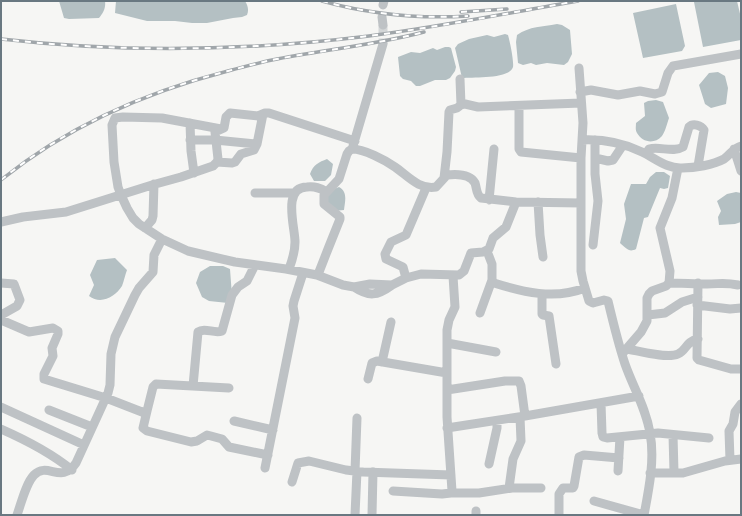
<svg xmlns="http://www.w3.org/2000/svg" width="742" height="516" font-family="Poppins,sans-serif">
<style>
.water{fill:#b4c0c3}
.lines{fill:none;stroke-linecap:round;stroke-linejoin:round}
.minor-tunnel{stroke:#d3d6d7;stroke-width:9;stroke-dasharray:9 4.5;stroke-linecap:butt}
.minor{stroke:#bec2c5;stroke-width:9}
.rail-casing{stroke:#a0a6aa;stroke-width:3.5}
.rail{stroke:#fff;stroke-width:2;stroke-dasharray:6;stroke-linecap:butt}
</style>
<rect width="100%" height="100%" fill="#f6f6f4"/>
<path class="water" d="M59,1H105C106,8 103,13 99,18L69,19L64,18Z
M116,1H245C248,6 249,10 247,15L242,17L233,18L207,23H192L175,21H147L115,13Z
M698,1H737L741,18V40L703,47L694,2Z
M676,4L685,46L682,51L643,58L633,13Z
M557,24L562,25L570,30L572,54L568,62L564,65L547,63L536,65L531,63L523,65L518,63L516,42L517,35C530,26 542,27 557,24Z
M505,34L508,35C510,42 514,61 513,67C510,79 473,77 462,78L456,52L455,48L458,44L469,39L487,35L494,37Z
M445,47H449L451,48L456,67L455,71L450,78L446,80H435L420,86H416L411,81L403,79L400,76L398,57L411,52L420,53L433,48L437,50Z
M718,72L725,76L728,88L726,104L711,108L705,104L699,85L709,73Z
M656,100L663,102L669,118C667,124 665,132 662,136C654,145 642,142 637,133C635,130 636,126 636,123L645,116L644,103L648,101Z
M327,159L333,164L331,175L325,181H314L310,174C313,165 319,162 327,159Z
M656,172H664L670,176L668,188L664,189L660,188L648,217L644,218L636,249C629,253 626,248 620,243L626,219L624,204L631,184H646L650,177Z
M339,187C348,192 345,201 344,210L334,211L328,203L327,192Z
M736,192L741,193V222L735,224L719,225L718,217L721,211L717,201L727,194Z
M115,258L127,270C125,275 124,281 122,286C115,297 101,305 89,296L94,285L90,275L97,260Z
M210,266H223L230,269L232,296L228,303L209,301L202,297L196,283L200,272Z"/>
<g class="lines">
<path class="minor-tunnel" d="M383,25V44"/>
<path class="minor" d="M383,5L384,1
M382,17L383,25
M579,68L583,123L581,158V271L583,281L589,301L593,303L604,300L608,301C613,322 618,343 625,364C633,387 646,408 650,433C655,459 649,489 644,515
M580,92L591,90L618,95L640,91L655,94L662,92L668,73L673,66L741,54
M461,105L465,104L478,107L581,103
M519,106V149L521,152L581,158
M190,123L191,151L194,173
M221,129L162,118L123,117L115,118L112,125L114,162L118,187L121,195L127,208L133,218L139,224L162,239L188,251L235,262L286,269L317,275L319,272L328,249L340,219V217L324,204V195L339,179L347,154L349,151L352,149C364,149 385,160 395,167C408,176 419,190 436,187L447,175C456,174 470,174 475,183C477,189 476,194 481,198L516,202L581,203
M190,140H215L257,144
M582,140C603,139 623,143 642,152C655,158 667,169 682,168C695,168 713,165 724,159C730,155 733,148 741,146
M353,146L383,44
M734,149L741,171
M646,154L649,149C660,146 673,153 683,147L689,127C693,123 701,125 704,130L698,166
M595,158L608,161L613,160L623,145
M217,162L232,163L235,162L241,154L254,150L257,144L263,114
M444,178L447,152L449,112L450,110L457,108L461,105L460,79
M255,193H294
M489,200L494,149
M538,202L540,235L543,257
M1,222L23,217L66,212L152,185L181,177L213,166L217,162L218,159L215,132L224,128L226,117L230,113L258,116L265,113H269L355,141
M145,228L152,220L153,216L154,184
M593,245L598,201L595,174V140
M487,251L492,264V280L494,283C523,292 554,300 585,288
M289,269C292,261 295,251 295,242C295,227 282,187 307,187C315,186 320,188 327,192
M317,275L343,285L354,287L370,284L392,285L406,278L421,274L459,275L464,271L471,253L483,252L489,249L493,238L506,227L516,202
M406,278L403,267L386,259L385,254L391,242L406,235L426,188
M1,283L14,284L20,300L17,306L1,315
M669,283C682,283 694,284 707,284C720,284 724,282 738,285
M698,283L697,358L699,360L731,369H741
M354,287C369,297 377,296 392,285
M542,295V314L543,315L549,316L556,364
M697,305L730,309L741,308
M480,313L492,280
M648,315L665,313L682,302L698,297
M1,320L29,332L53,328L58,331V334L52,348L53,356L44,374V379L106,398L142,412L147,411L153,387L156,384L229,388
M447,343L496,352
M627,349C639,351 667,359 678,354C687,350 685,342 698,339
M622,354L641,332L647,321V298L649,294L652,291L666,286L669,283L670,271L660,228L672,198L678,168
M382,362L391,322
M368,379L372,363L377,361L447,373
M193,386L198,332C205,327 214,334 222,331L232,295L238,287L247,281L255,265
M447,390L505,381H519L521,386L525,416
M601,403L602,433L603,437L607,438L658,433L709,438
M1,407L84,445
M49,410L92,427
M147,411L143,428L147,431L191,442L197,441L207,435L211,436L222,439L229,447L268,455
M234,421L273,430
M447,428L525,416L639,396
M1,429C26,440 50,452 72,470
M673,435L674,472
M730,460L729,431L733,424L735,412L741,404
M489,464L497,428V421
M265,468L295,318L293,306L294,301L303,273
M355,471L357,418
M618,471L620,437
M650,473H683L725,461L741,459
M292,482L298,463L309,461L346,470L363,472L451,475
M509,488L513,459L521,441L520,417
M393,491L442,494L451,493L452,491L447,417V330L449,320L455,307L453,276
M451,493H479L512,488H541
M594,501L644,515
M476,511V515
M17,515C21,504 26,483 34,475C48,461 61,485 76,463L108,393L110,385L111,354L115,337L135,295L139,288L153,272L154,255L162,239
M355,515L357,471
M372,515L373,472
M559,515V494L563,488H573L574,486L579,457L584,455L619,458"/>
<g class="rail-casing">
<path id="rail" d="M322,1C369,14 419,19 468,16
M461,12L507,9
M1,39C123,53 247,51 369,36C439,27 508,13 578,1
M1,180C68,126 146,92 228,71C243,67 258,63 272,60C323,50 375,45 424,32"/>
</g>
<use href="#rail" class="rail"/>
</g>
<rect width="742" height="516" fill="none" stroke="#697881" stroke-width="4"/>
</svg>
